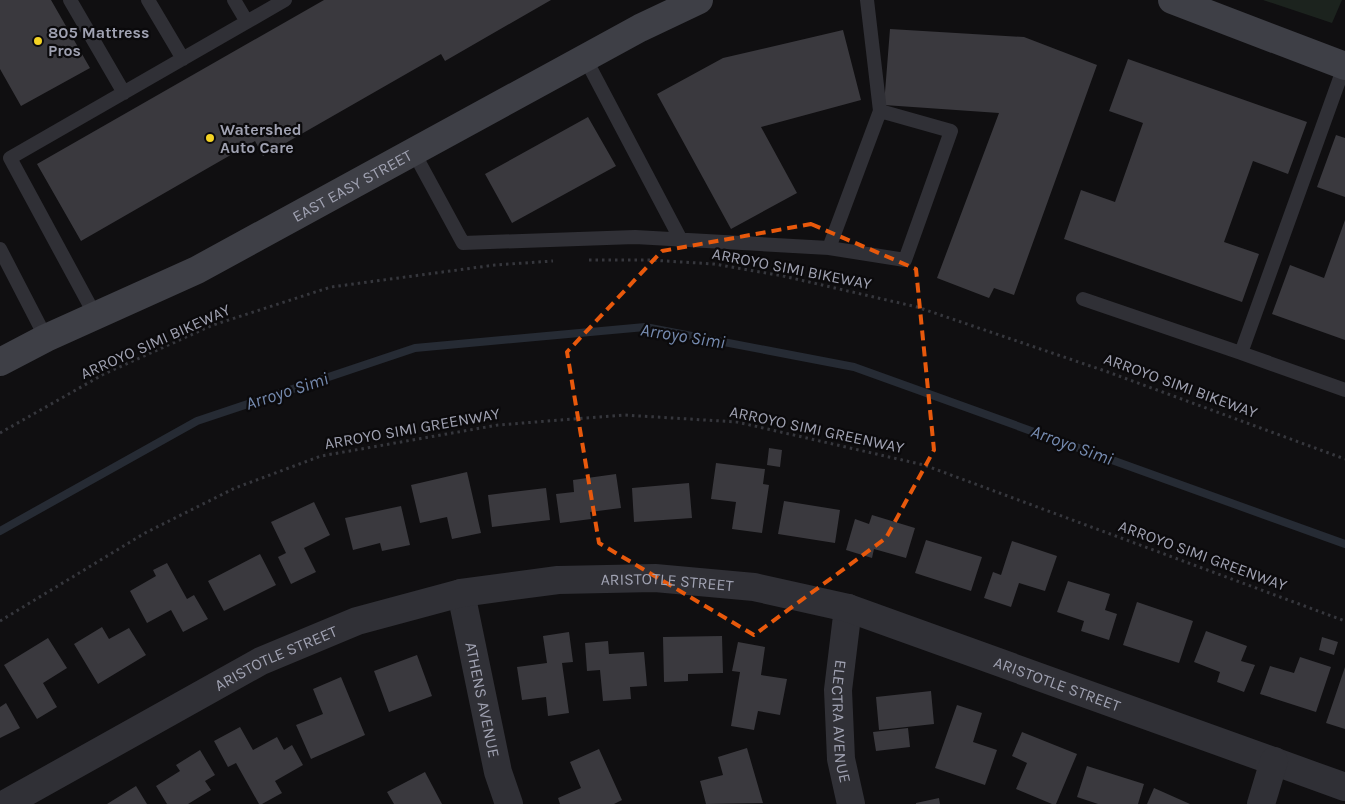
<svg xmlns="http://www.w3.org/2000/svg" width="1345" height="804" font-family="Karla,sans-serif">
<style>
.green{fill:#1c231e}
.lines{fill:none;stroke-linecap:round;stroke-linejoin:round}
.stream{stroke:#262b34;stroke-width:8}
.building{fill:#3a393e}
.path{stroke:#36373d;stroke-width:3;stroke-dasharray:2.5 4;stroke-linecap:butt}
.lane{stroke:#303036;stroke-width:14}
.street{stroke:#303036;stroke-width:28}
.secondary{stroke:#3e3f46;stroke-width:28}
.marked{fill:none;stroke:#e8590c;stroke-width:4;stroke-dasharray:10 6;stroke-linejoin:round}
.poi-dot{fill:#f4d324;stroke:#0b0a0c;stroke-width:2}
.labels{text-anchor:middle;stroke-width:4.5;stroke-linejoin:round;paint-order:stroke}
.poi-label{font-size:16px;font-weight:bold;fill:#a0a2b2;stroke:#0b0a0c;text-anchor:start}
.street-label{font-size:16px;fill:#a0a2b2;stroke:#0b0a0c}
.water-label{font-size:18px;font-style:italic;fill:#758aaf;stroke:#0b0a0c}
</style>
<rect width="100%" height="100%" fill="#100f11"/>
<path class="green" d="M1263,0H1342L1332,23Z"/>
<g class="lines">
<path class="stream" d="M0,531L197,421L415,348L645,327L854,367L1345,544"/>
</g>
<path class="building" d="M0,0H51L90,68L21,106L0,69Z
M324,0H551L445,61L441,54L263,156L255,141L81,241L37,164Z
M890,29L1024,37L1097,65L1014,295L994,288L989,298L937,278L999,113L884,105Z
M843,30L861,100L761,127L797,193L731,229L657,94L723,58Z
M1128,59L1307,122L1288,174L1253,161L1224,242L1259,254L1242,302L1064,239L1081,190L1115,202L1143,123L1109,111Z
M588,117L616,166L512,223L485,174Z
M1336,135L1345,138V197L1317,187Z
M1345,220V340L1272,314L1290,265L1324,278Z
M769,448L782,450L780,467L767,465Z
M716,463L765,469L763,484L769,485L762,533L732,529L736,502L711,499Z
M467,472L481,533L452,539L447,517L420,523L411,485Z
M616,474L621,508L590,512L591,519L560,523L556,494L574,492L573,480Z
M689,483L692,518L634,522L632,488Z
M546,488L550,520L492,527L488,495Z
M784,501L840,510L835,543L778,534Z
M314,502L330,535L304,548L316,572L291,584L278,557L286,553L271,522Z
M401,506L410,545L382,551L380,543L353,550L345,518Z
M872,515L915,528L906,558L874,549L872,558L846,550L855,519L869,524Z
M926,540L982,557L971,591L915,573Z
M1012,541L1057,556L1045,591L1019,583L1011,607L984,598L993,572L1001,575Z
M260,554L276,585L224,611L208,581Z
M167,563L187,599L194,595L208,619L183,632L171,610L147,623L130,591L156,576L153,570Z
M1068,581L1110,594L1105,610L1117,614L1109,640L1081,631L1084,621L1057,612Z
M1137,602L1193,621L1179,663L1123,645Z
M102,627L109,639L129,628L146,655L98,684L74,644Z
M1206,631L1247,646L1241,661L1255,665L1244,692L1217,682L1220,672L1194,662Z
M569,632L573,662L562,663L569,713L548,716L546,697L522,700L517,667L547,663L543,636Z
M722,636L723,673L688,674V681L664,682L663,637Z
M1322,637L1338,642L1334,655L1319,650Z
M48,638L67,668L43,683L57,707L37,719L4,665Z
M608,641L609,654L644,652L647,686L630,687L631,699L603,701L600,670L587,671L585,643Z
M738,642L765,647L761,675L787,679L780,715L758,711L754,730L731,726L740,672L732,671Z
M417,655L432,696L389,712L374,671Z
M1300,657L1331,667L1316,712L1260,694L1270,666L1294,673Z
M1345,667V729L1326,723Z
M341,677L365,735L311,759L296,725L323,714L313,689Z
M931,691L934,724L879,730L876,697Z
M6,703L20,728L0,738V707Z
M957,705L982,713L973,742L997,750L985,785L935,768Z
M240,727L253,750L277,737L284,750L292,745L303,765L275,781L282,793L262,804H259L236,763L228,767L214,741Z
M908,728L910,747L876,751L873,732Z
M1022,732L1077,754L1056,804H1052L1016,789L1027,763L1012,756Z
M747,748L763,803L706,804L700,781L723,775L718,757Z
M599,749L622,800L614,804H560L558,798L581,788L570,762Z
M200,750L215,775L205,781L211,790L188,804H167L156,786L180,771L176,765Z
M1087,766L1144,784L1138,804H1098L1077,797Z
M425,772L442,804H394L387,792Z
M136,786L147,804H107Z
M1154,788L1190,804H1147Z
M939,798L940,804H916V803Z"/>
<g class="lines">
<path class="path" d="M589,260H649L714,264L783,276L917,307L1108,372L1345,459
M0,433L104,374L213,325L331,287L495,265L553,261
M0,621L145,533L235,488L321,456L498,425L624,415L737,422L924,465L1345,621"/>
<path class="lane" d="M70,0L124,93
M148,0L183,59
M234,0L247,22
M585,58L681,240
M1345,64L1241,353L1345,390
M413,151L463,243L635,237L829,248L880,111L867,0
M829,248L905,260L951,131L880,111
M0,249L46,338
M1083,299L1241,353
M95,315L10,158L285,0"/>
<g class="street">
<path id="s1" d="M461,593L498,772L509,804"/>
<path id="s2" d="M848,608L838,690L841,759L851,804"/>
<path id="s3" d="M5,804L261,661L357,621L461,593L558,580L655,578L754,587L848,608L1345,787"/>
<path d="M1261,804L1274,761"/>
</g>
<g class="secondary">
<path d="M1172,0L1345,66"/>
<path id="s4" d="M0,362L46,338L197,270L640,28L699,0"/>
</g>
</g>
<path class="marked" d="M811,224L916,269L934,450L886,538L754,635L599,543L567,352L662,251Z"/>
<g class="poi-dot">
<circle cx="38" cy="41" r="5"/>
<circle cx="210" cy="138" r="5"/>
</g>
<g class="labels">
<g class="poi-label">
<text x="48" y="38">805 Mattress<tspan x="48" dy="18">Pros</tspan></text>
<text x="220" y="135">Watershed<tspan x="220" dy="18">Auto Care</tspan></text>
</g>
<g class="street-label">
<text dy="6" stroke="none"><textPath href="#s4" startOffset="394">EAST EASY STREET</textPath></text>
<text transform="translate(792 268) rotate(11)" y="6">ARROYO SIMI BIKEWAY</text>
<text transform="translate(155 341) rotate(-24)" y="6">ARROYO SIMI BIKEWAY</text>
<text transform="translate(1181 385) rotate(20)" y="6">ARROYO SIMI BIKEWAY</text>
<text transform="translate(412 428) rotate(-10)" y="6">ARROYO SIMI GREENWAY</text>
<text transform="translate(817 429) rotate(12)" y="6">ARROYO SIMI GREENWAY</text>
<text transform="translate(1203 555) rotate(20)" y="6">ARROYO SIMI GREENWAY</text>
<text dy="6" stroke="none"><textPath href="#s3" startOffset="712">ARISTOTLE STREET</textPath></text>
<text dy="6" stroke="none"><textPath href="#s3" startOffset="308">ARISTOTLE STREET</textPath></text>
<text dy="6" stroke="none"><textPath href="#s3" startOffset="1118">ARISTOTLE STREET</textPath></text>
<text dy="6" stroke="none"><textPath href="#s1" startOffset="109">ATHENS AVENUE</textPath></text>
<text dy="6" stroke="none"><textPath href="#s2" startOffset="114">ELECTRA AVENUE</textPath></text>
</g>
<g class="water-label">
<text transform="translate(683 336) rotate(9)" y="6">Arroyo Simi</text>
<text transform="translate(287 391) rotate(-18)" y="6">Arroyo Simi</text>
<text transform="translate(1072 445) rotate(20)" y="6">Arroyo Simi</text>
</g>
</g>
</svg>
